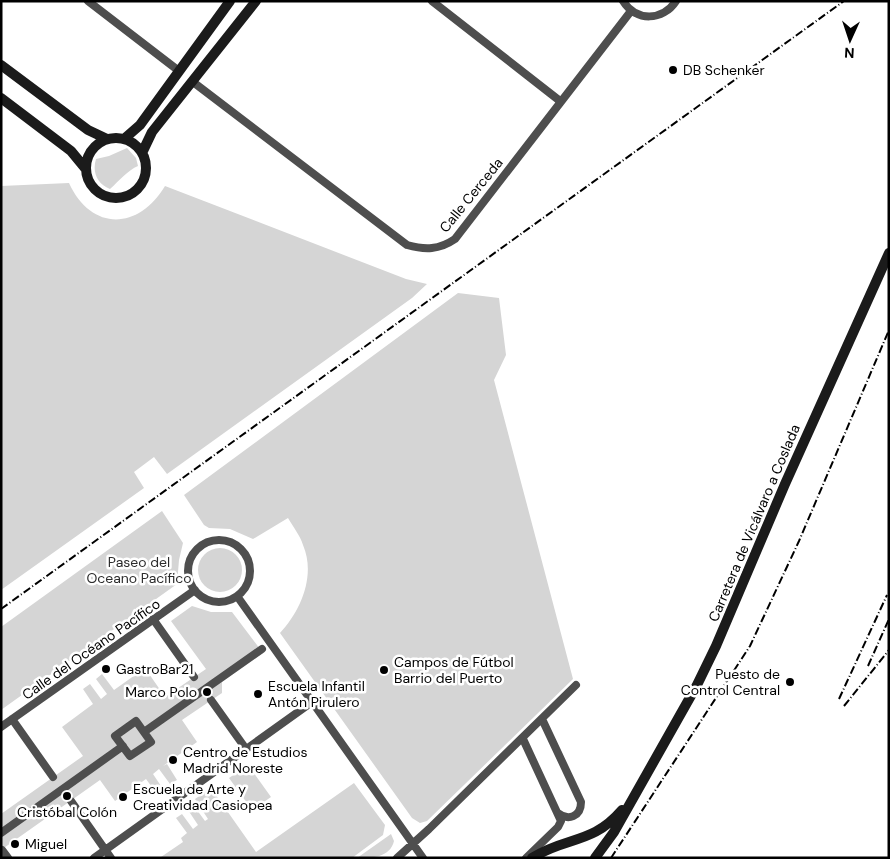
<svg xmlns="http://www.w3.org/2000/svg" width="890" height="859" font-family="'DM Sans',sans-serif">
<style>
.green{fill:#d5d5d5}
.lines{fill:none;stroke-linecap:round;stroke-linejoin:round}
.street{stroke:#4e4e4e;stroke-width:8}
.secondary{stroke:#1b1b1b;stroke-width:10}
.rail{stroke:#000;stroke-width:2;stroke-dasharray:8 2.5 1 2.5;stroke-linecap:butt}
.poi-dot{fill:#000;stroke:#fff;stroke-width:2}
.labels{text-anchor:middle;stroke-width:5;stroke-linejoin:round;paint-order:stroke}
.poi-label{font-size:14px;fill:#000;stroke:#fff;text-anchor:start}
.street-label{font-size:14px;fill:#000;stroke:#fff}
.park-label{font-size:14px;fill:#2c2c2c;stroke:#fff}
</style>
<rect width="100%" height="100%" fill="#fff"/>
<path class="green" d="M127,148L136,158L138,166C128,170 119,181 110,189C97,184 92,172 96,159L109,156Z
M69,183C91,231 138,231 165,186L406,279L427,284L412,298L167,474L154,457L134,472L144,488L1,590V186Z
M458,293L499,298L506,355L494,380L573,679L427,821L420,823L412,818L280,633C301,611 316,575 303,545C300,535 293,527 288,518L253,539L230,529L209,528L204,525L184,495Z
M162,511L183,543L179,560L177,584L1,710V627Z
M198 570a22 22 0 1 1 44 0a22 22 0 1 1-44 0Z
M192,606L211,612H232L263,653L222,682V693L182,720L197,742L163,766L167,764L177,780L170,784L159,769L153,774L163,789L157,794L146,779L115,801L100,780L1,850V814L83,756L62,727L93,704L83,689L90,684L101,699L107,694L96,679L102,674L114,690L145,668L165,697L206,669L171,621Z
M248,765L271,797L252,810L229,778Z
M354,783L385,825L383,835L352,858L161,857L183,842L181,838L187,833L176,818L182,814L193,829L198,825L188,810L194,806L205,821L208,819L195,799L211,788L256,852Z
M391,834L394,841C390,858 371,858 357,858Z"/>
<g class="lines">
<path class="street" d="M88,1L179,71
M432,1L560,101
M623,1C636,22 663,21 676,1
M193,82L407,245C425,250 439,250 455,239L631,11
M188 571a31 31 0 1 1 62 0a31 31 0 1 1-62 0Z
M237,596L423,858
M153,619L194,677
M211,700L246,749
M12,719L53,777
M542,719L581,802C581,817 568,821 558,813
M136,721L151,742L130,756L115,736Z
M1,727L195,590
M144,732L262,649
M523,739L561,821L558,827L526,858
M71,801L111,858
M1,833L123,746
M2,850L8,858
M94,858L312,702
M397,858L429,829L576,685"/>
<path class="secondary" d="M1,65L88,130L107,139
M1,98L71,151L85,168
M86 168a30 30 0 1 1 60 0a30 30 0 1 1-60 0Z
M124,139L140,125L230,1
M142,153L152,132L256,1
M532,858C566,836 592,845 622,810
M595,858L614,832L697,685L716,646L785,484L889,253"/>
<path class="rail" d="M1,609L844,1
M868,666L889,619
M839,699L887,595
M844,706L889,650
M611,858L750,646L799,541L889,330"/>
</g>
<g class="poi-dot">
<circle cx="673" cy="70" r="5"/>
<circle cx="106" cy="669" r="5"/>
<circle cx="384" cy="670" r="5"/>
<circle cx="790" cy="682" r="5"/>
<circle cx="207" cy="692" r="5"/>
<circle cx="258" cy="694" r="5"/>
<circle cx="173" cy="760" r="5"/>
<circle cx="67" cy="796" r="5"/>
<circle cx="123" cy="797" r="5"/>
<circle cx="15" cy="844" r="5"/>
</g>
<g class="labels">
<g class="poi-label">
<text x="683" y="75">DB Schenker</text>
<text x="394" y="667">Campos de Fútbol<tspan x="394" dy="16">Barrio del Puerto</tspan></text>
<text x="116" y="674">GastroBar21</text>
<text x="780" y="679" text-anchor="end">Puesto de<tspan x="780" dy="16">Control Central</tspan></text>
<text x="268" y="691">Escuela Infantil<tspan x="268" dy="16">Antón Pirulero</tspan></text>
<text x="197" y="697" text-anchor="end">Marco Polo</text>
<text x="183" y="757">Centro de Estudios<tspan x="183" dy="16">Madrid Noreste</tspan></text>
<text x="133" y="794">Escuela de Arte y<tspan x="133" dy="16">Creatividad Casiopea</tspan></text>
<text x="67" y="817" text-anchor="middle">Cristóbal Colón</text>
<text x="25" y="849">Miguel</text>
</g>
<g class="street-label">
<text transform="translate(471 195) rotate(-51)" y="5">Calle Cerceda</text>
<text transform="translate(754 523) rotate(-67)" y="5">Carretera de Vicálvaro a Coslada</text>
<text transform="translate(91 649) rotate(-35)" y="5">Calle del Océano Pacífico</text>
</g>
<g class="park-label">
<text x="139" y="567">Paseo del<tspan x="139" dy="16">Oceano Pacífico</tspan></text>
</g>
</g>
<rect width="890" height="859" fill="none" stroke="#000000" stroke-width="5"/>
<g transform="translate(850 40) rotate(183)" stroke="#ffffff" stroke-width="4" paint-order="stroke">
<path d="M0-4L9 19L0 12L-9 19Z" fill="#000000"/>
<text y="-8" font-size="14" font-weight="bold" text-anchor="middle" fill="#000000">N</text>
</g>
</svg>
